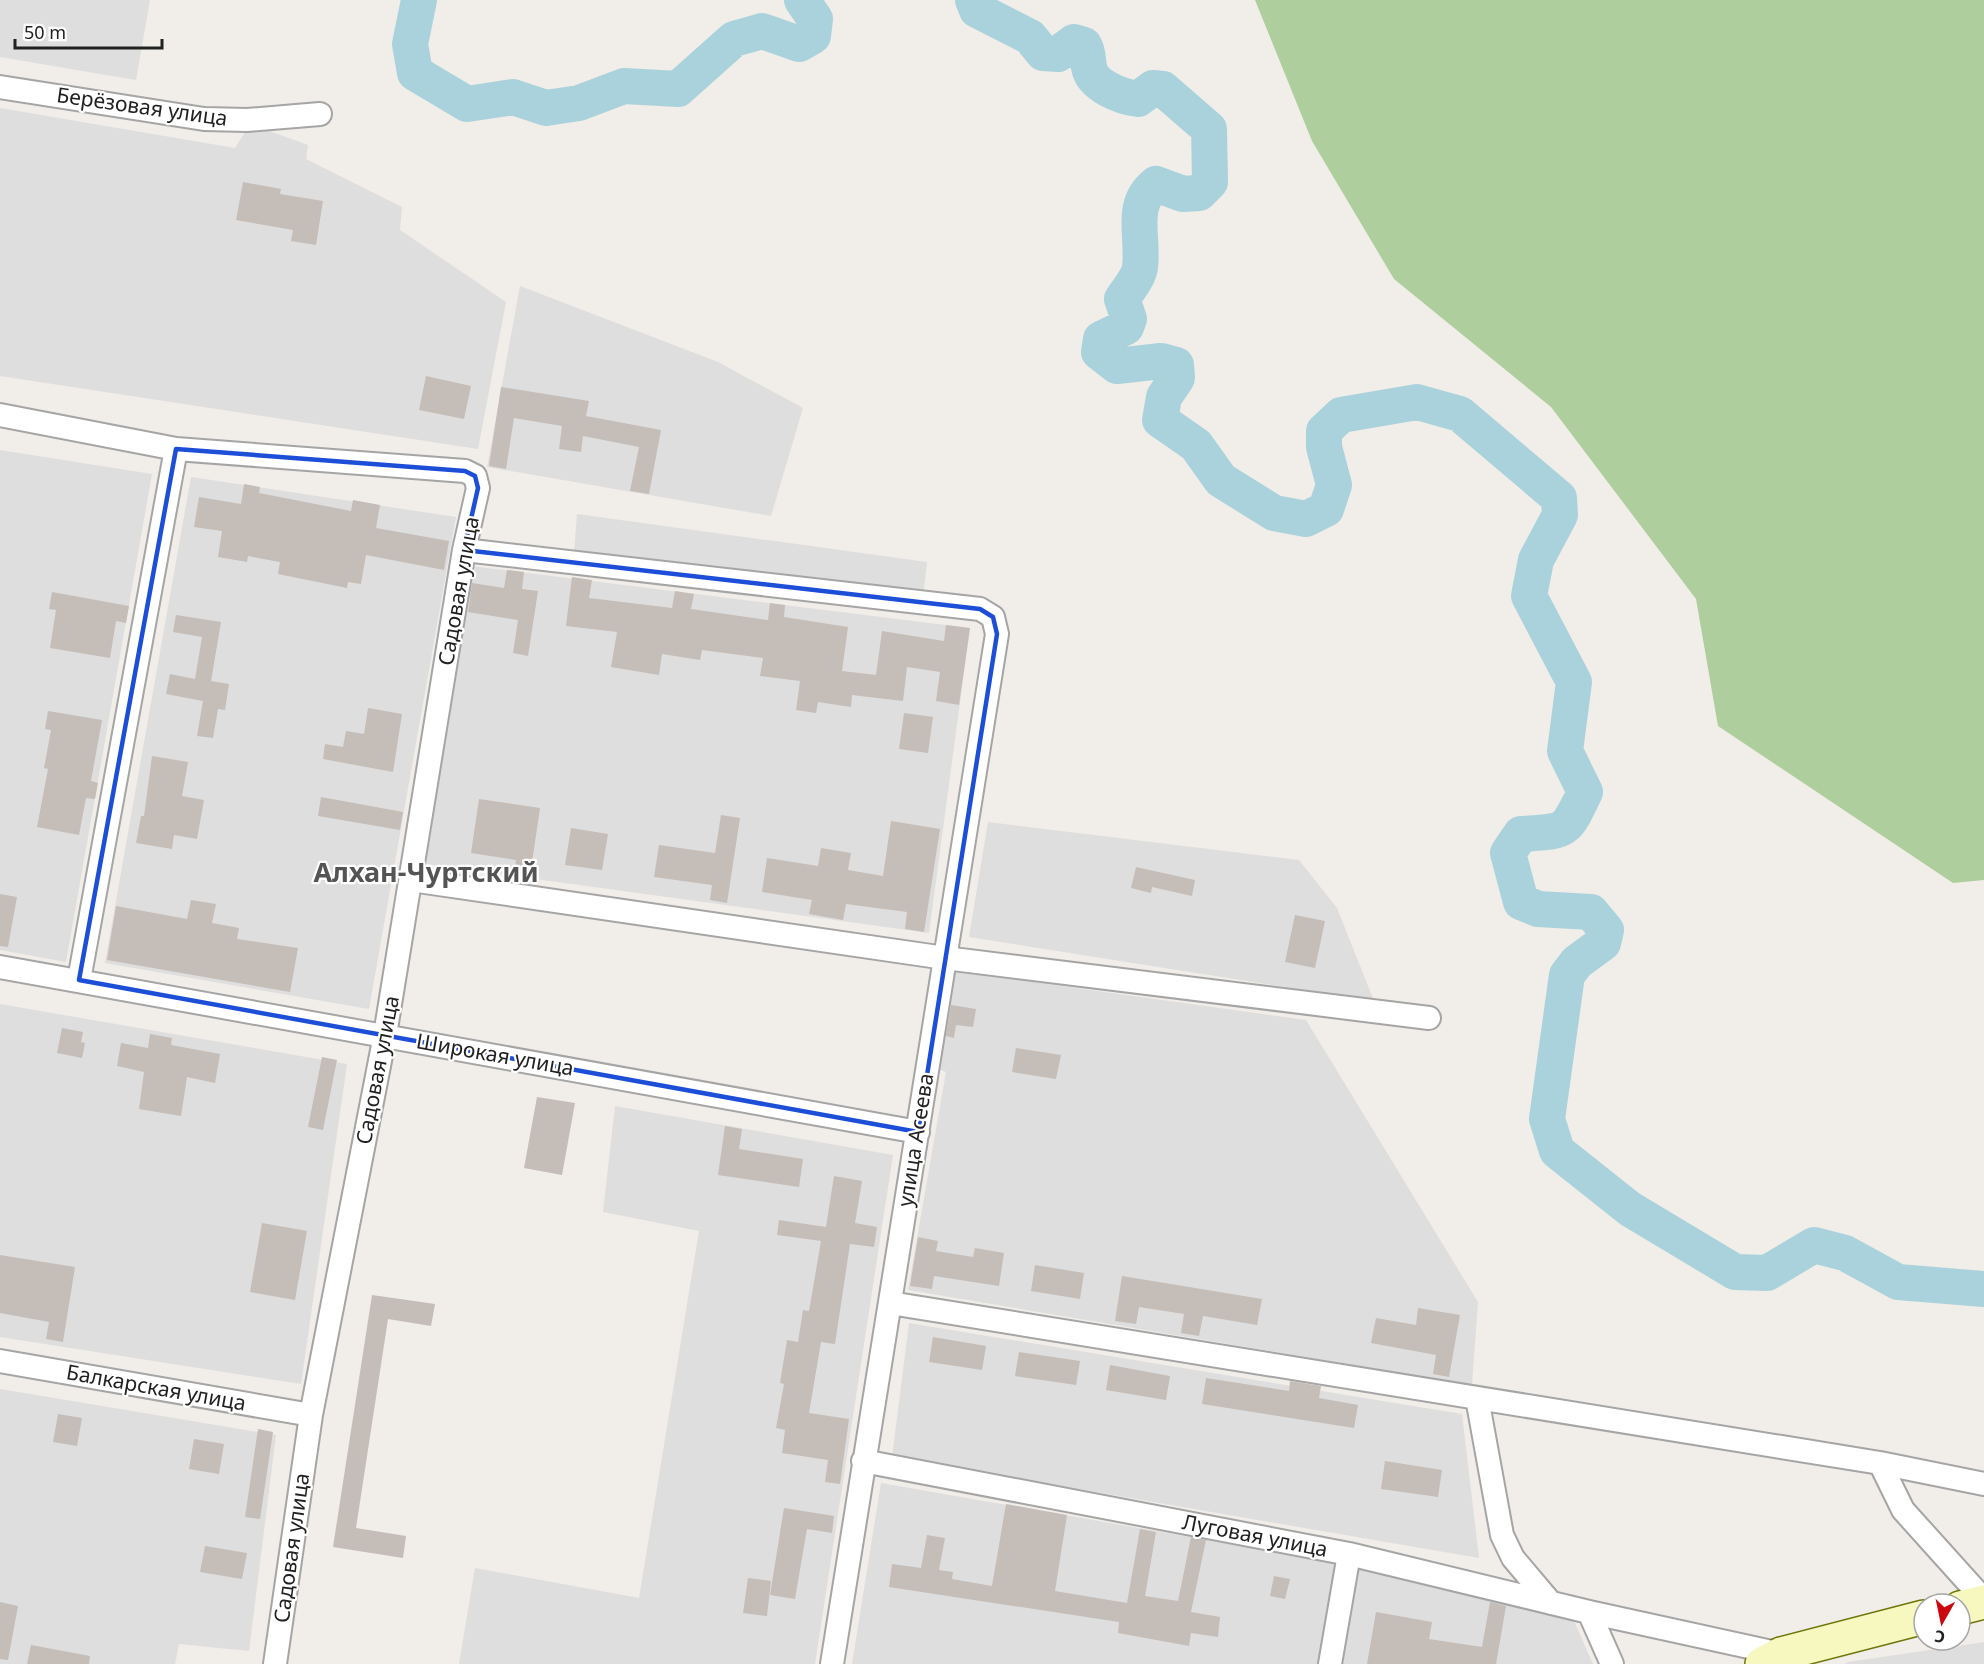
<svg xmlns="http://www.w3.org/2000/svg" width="1984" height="1664" font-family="'Noto Sans',sans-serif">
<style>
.residential{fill:#dfdede}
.forest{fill:#aece9e}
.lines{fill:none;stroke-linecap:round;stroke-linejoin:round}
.river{stroke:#aad2dc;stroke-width:36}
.building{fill:#c5bdb7}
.street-casing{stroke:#a5a5a5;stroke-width:26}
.secondary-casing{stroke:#6d7609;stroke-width:36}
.street{stroke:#fff;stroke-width:22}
.secondary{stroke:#f6f8bf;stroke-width:33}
.marked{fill:none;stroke:#1d4ed8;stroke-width:4.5;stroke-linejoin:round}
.labels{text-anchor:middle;stroke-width:4.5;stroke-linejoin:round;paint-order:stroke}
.street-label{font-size:21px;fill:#212121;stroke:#fff}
.district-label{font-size:27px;font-weight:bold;fill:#545454;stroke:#fff}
</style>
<rect width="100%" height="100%" fill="#f1ede8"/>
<path class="residential" d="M0,0H150L136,80L0,57Z
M0,108L235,148L250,124L308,145L306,159L402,207L400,230L506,302L478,449L0,376Z
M520,286L718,362L803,408L771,516L487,467Z
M0,450L152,474L66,962L0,950Z
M191,477L456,517L369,1009L105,963Z
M577,514L927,562L923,597L574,553Z
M471,566L970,628L929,933L426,864Z
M988,822L1299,860L1337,908L1374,1001L969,937Z
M952,971L1306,1020L1478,1302L1472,1385L908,1290L946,1072L935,1068Z
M0,1004L347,1064L301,1384L0,1337Z
M615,1106L893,1155L815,1664H459L475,1568L639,1598L699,1231L603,1212Z
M909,1323L1462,1414L1479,1558L892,1457Z
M0,1389L276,1435L249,1651L179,1644L175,1664H0Z
M881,1483L1356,1566L1481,1596L1574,1621L1593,1664H852Z
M1984,1642V1664H1845L1848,1662Z"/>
<path class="forest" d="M1255,0H1984V880L1953,883L1718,726L1696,599L1551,407L1394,279L1312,141Z"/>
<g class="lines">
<path class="river" d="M419,0L410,44L415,73L467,104L513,97L546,108L579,103L624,86L678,89L734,39L762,31L799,44L813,36L815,19L802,0
M973,0L977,10L1030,37L1043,53L1058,54L1074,42L1084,45C1089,53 1087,58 1089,67C1092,86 1122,97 1138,99L1153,88L1163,89L1209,129L1210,182L1199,193L1183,194L1156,184C1129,205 1144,237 1140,267C1139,277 1128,290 1122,299L1129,319L1126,327L1101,339L1099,352L1117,366L1161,361L1176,365L1177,378L1164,397L1160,420L1196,445L1221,480L1274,513L1306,519L1326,509L1334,485L1324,447V431L1341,415L1417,402L1460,414L1559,498L1560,515L1536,560L1529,596L1574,682L1565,751L1585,792C1565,834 1567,831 1521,834L1508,853L1521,902L1538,909L1591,912L1606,930L1603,943L1577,962L1567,975L1547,1119L1557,1151L1630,1209L1735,1272L1767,1273L1814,1245L1845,1253L1898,1282L1984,1289"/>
</g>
<path class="building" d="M243,182L281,189L280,194L323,201L316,245L291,241L293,230L236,220Z
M426,376L471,386L464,419L419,410Z
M501,387L589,401L586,416L661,430L649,494L630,491L639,447L583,436L581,452L559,449L562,426L514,418L506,469L489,466Z
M244,484L260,487L259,493L351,511L353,500L380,505L376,528L449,541L444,570L366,555L361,584L348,582L347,588L278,574L280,562L248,556L247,562L218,557L222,531L194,527L199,497L241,504Z
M507,570L524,572L522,589L538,591L528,656L513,653L518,620L468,612L472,583L504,588Z
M572,577L592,580L589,598L672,608L675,591L694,594L691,609L768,620L770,603L785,605L784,617L848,627L842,671L876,675L882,631L944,641L946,625L970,628L959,705L936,701L940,672L907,667L903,701L852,695L851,707L818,702L816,713L796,710L800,681L760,676L763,658L702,650L700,660L662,654L659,675L611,667L617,632L566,626Z
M52,592L129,606L126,623L116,621L110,658L50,648L56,610L49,609Z
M176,615L221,622L211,681L229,684L225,710L218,709L213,738L197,736L203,701L166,694L170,674L195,679L202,637L173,632Z
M368,708L402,714L393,772L323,759L325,744L343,747L346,731L364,734Z
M48,711L102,720L91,781L98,783L95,799L86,798L79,835L37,827L48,769L44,768L51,730L45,729Z
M904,713L933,717L928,753L899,749Z
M152,756L188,762L182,796L204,800L197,839L174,835L172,849L136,843L141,816H144Z
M321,797L403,812L400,830L318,816Z
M479,799L540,808L530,876L514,873L516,860L471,853Z
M721,815L740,818L727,903L710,900L712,885L654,877L659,845L715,853Z
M891,821L940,829L924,932L905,929L907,912L846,904L843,920L809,914L812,900L762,892L767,858L818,866L821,848L851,853L848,870L883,876Z
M571,828L608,834L602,870L565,865Z
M1136,867L1195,880L1192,896L1152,887L1151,893L1131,888Z
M0,894L17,897L8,947L0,946Z
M191,900L216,904L212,923L239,928L237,939L298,948L290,992L107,960L116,906L187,919Z
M1295,915L1325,921L1315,968L1285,962Z
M951,1005L976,1009L973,1027L956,1025L954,1038L946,1036Z
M62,1028L83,1032L81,1042L85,1043L82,1058L57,1053Z
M150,1034L172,1038L171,1045L220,1054L215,1083L187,1077L181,1116L139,1109L144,1072L117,1066L121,1043L148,1048Z
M1016,1048L1061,1055L1056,1079L1012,1072Z
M322,1057L337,1060L323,1130L308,1127Z
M537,1097L575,1103L562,1175L524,1168Z
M725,1126L742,1129L739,1149L803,1159L799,1187L718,1175Z
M834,1176L862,1181L855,1223L877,1227L874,1247L850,1244L835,1344L821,1342L809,1413L849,1419L840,1484L825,1482L828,1460L782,1453L785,1430L776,1428L784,1384L780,1383L787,1340L798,1342L803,1310L809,1311L821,1241L777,1235L779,1220L826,1227Z
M262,1223L307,1231L295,1300L250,1292Z
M918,1237L938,1241L936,1251L973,1257L975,1248L1004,1253L999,1286L934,1276L932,1289L910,1286Z
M0,1255L75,1267L63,1342L46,1339L49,1322L0,1313Z
M1035,1265L1084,1273L1080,1299L1031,1291Z
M1122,1276L1262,1299L1257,1325L1203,1316L1199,1336L1181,1333L1184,1314L1139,1307L1136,1324L1115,1321Z
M372,1295L435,1304L431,1326L388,1319L356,1528L406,1536L403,1558L333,1547Z
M1418,1308L1460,1315L1449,1377L1433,1374L1436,1355L1371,1343L1376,1318L1416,1325Z
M933,1337L986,1346L982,1370L929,1362Z
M1019,1352L1080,1361L1076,1385L1015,1376Z
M1110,1365L1170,1376L1166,1400L1106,1390Z
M1206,1378L1289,1391L1290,1381L1321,1386L1319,1398L1358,1405L1354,1428L1202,1404Z
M58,1414L82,1418L77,1446L53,1442Z
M258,1429L273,1432L260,1519L245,1517Z
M194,1439L224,1444L219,1474L189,1469Z
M1385,1461L1442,1470L1438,1497L1381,1489Z
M1006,1504L1067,1515L1055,1591L1127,1603L1140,1529L1156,1532L1145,1596L1178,1601L1191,1537L1206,1540L1191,1612L1220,1617L1218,1637L1191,1633L1189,1646L1118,1633L1119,1622L889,1587L892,1564L921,1568L927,1535L945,1538L939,1570L953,1572L952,1579L992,1586Z
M784,1508L834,1516L832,1533L807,1529L795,1599L770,1595Z
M205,1546L247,1553L242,1579L200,1572Z
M1274,1576L1290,1579L1285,1599L1270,1596Z
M748,1578L771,1581L767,1616L743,1613Z
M0,1602L18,1606L8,1660L0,1659Z
M1490,1602L1506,1606L1496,1664H1367L1376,1612L1432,1622L1429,1639L1482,1647Z
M31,1645L90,1656L89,1664H27Z"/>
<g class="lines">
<g class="street-casing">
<path id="street" d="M0,87L204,119L247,120L320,114
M0,415L176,449L465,471L475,476L478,488L464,550L385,1035L311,1415L275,1664
M464,550L980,609L993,617L997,634L832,1664
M411,880L945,958L1429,1018
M0,967L918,1132
M79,980L176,449
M890,1303L1880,1463L1984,1484
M0,1361L311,1415
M1477,1398L1502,1535L1513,1558L1551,1603
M863,1461L1349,1554L1589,1612L1612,1664
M1880,1463L1903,1510L1984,1600
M1589,1612L1781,1654
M1330,1664L1349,1554"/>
</g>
<g class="secondary-casing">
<path id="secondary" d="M1960,1608L1984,1602
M1762,1664L1781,1654L1924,1617"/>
</g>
<use href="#street" class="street"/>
<use href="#secondary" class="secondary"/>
</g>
<path class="marked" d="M176,449L465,471L475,476L478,488L464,550L980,609L993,617L997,634L918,1132L79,980Z"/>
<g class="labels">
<g class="street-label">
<text transform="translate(142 107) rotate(8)" y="7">Берёзовая улица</text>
<text transform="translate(459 591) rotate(-80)" y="7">Садовая улица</text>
<text transform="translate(495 1055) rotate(10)" y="7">Широкая улица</text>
<text transform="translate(378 1070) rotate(-79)" y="7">Садовая улица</text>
<text transform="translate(916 1140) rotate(-81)" y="7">улица Асеева</text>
<text transform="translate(156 1388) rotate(10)" y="7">Балкарская улица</text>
<text transform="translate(1255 1536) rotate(11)" y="7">Луговая улица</text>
<text transform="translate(292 1548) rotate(-82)" y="7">Садовая улица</text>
</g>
<g class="district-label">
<text x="426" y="882">Алхан-Чуртский</text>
</g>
</g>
<g transform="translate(1942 1622) rotate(189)"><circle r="28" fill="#ffffff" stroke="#a6a6a6" stroke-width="1.5"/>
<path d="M0-4.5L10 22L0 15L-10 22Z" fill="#ca080d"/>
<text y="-9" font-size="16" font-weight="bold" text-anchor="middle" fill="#212121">С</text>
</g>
<path d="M15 39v9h147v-9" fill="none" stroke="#212121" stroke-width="3"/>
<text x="24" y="39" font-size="18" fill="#212121" stroke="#ffffff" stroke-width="4.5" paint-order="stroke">50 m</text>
</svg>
